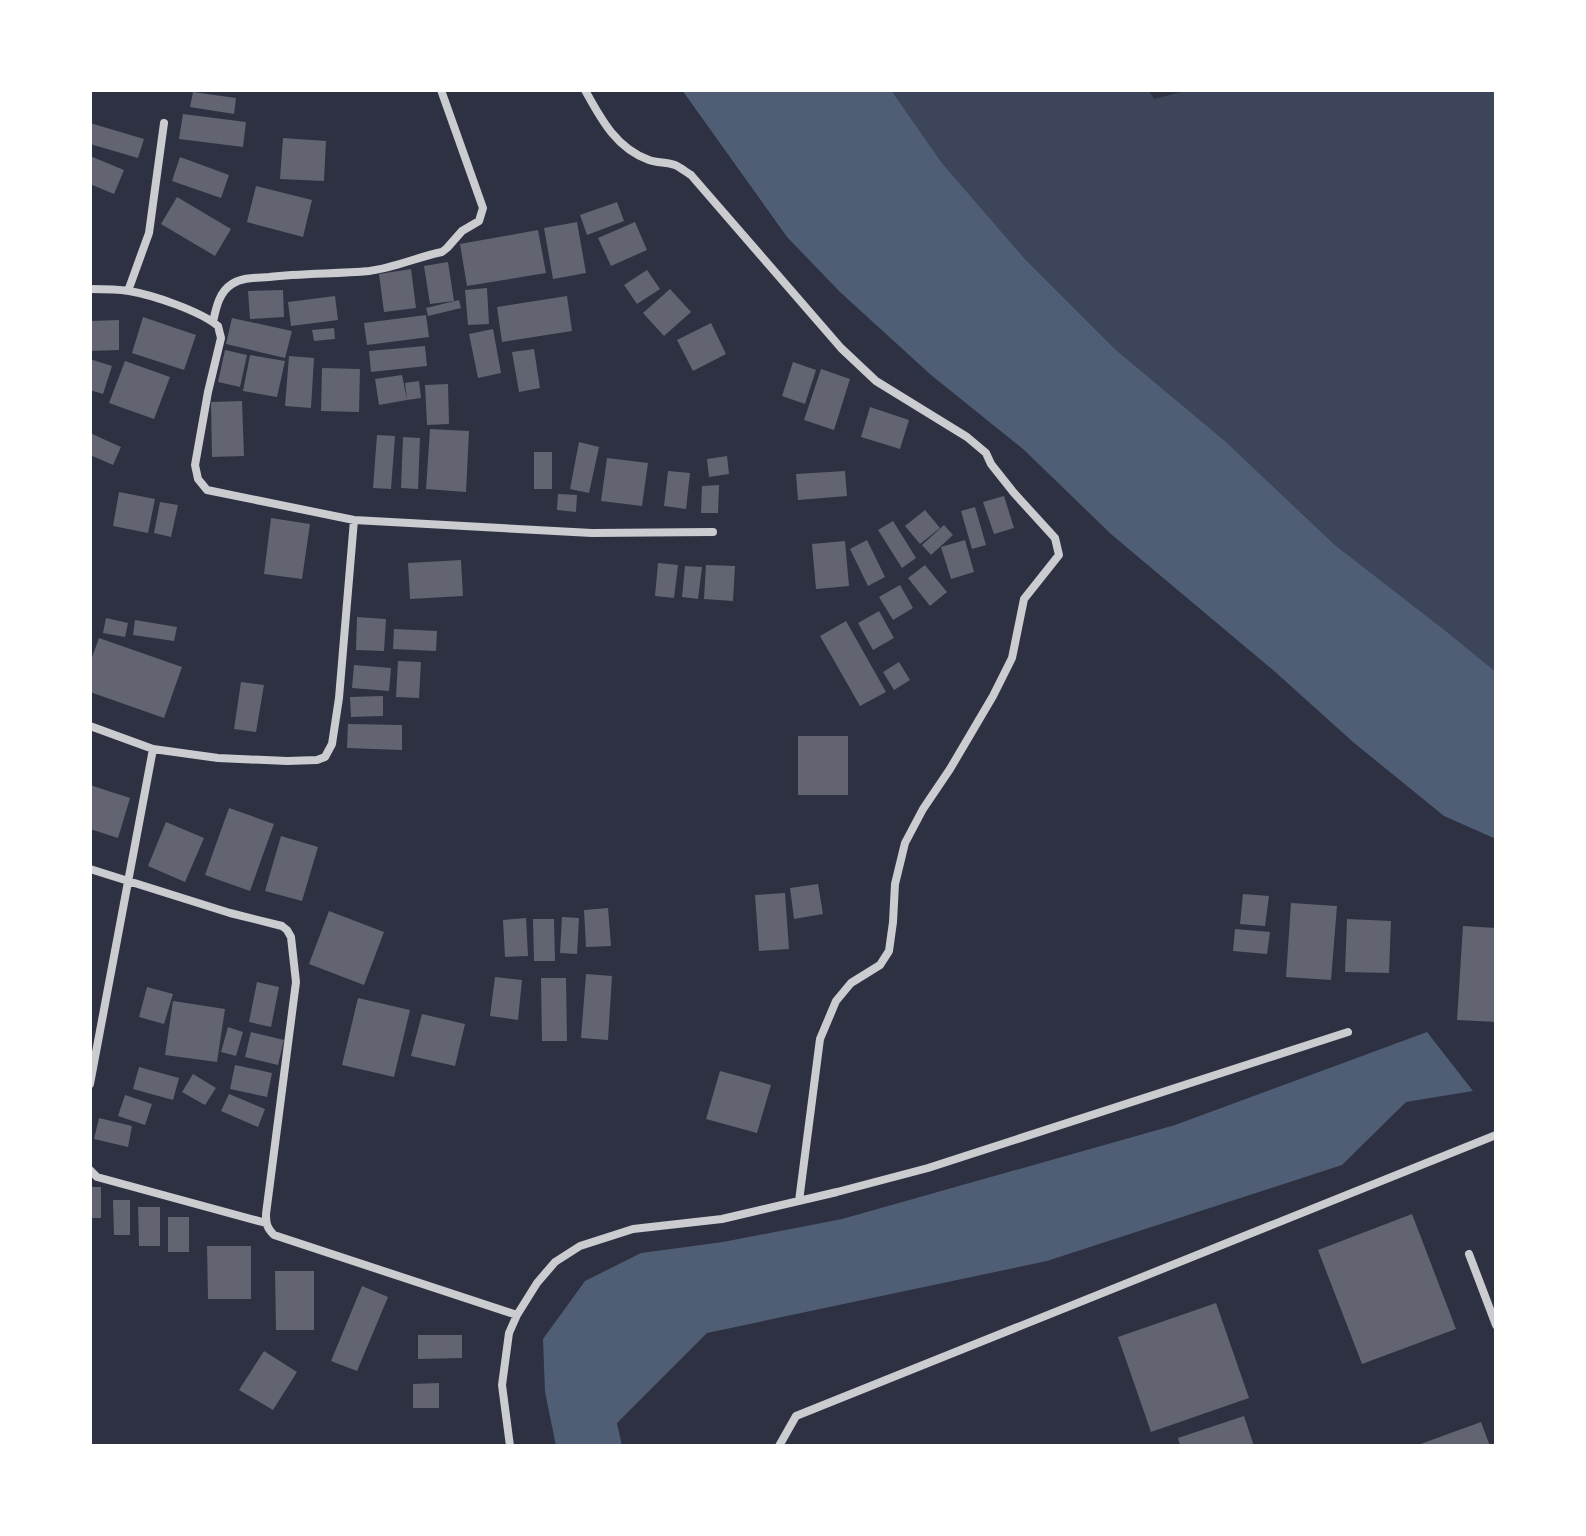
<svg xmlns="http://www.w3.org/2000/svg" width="1586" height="1536" font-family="'Public Sans',sans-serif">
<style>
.green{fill:#3c4559}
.water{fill:#4f5d75}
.building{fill:#626471}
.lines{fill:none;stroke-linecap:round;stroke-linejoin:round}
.minor{stroke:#caccd0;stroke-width:8}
</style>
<rect width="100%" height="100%" fill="#2d3142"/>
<path class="green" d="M891,90H1149L1154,99L1189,90H1496V672L1447,632L1335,545L1225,441L1116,350L1025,259L942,163Z"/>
<path class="water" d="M682,90H891L942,163L1025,259L1116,350L1225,441L1335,545L1447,632L1496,672V839L1444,816L1353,742L1273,670L1112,535L1023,449L931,375L840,292L787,237Z
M1427,1032L1473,1091L1406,1102L1342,1165L1047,1261L707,1333L617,1423L622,1446H556L545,1392L543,1339L585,1281L641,1253L723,1242L842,1219L1175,1125Z"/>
<path class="building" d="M193,92L236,98L234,114L190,107Z
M183,114L246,122L243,147L179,139Z
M90,123L144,139L138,158L90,144Z
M283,138L326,141L324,181L280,179Z
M90,156L124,170L114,194L90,184Z
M180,157L229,175L221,198L172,181Z
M256,186L312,200L303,237L247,222Z
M177,197L231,229L215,256L161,224Z
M617,202L624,221L587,235L580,215Z
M577,222L586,273L553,279L544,228Z
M635,222L647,250L611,266L598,238Z
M538,230L546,273L467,286L460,244Z
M448,262L454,301L430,304L424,266Z
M411,269L416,308L384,312L379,274Z
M647,270L660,289L637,304L624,285Z
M487,288L489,324L468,325L465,290Z
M670,289L691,312L664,336L643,313Z
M283,290L284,317L250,319L248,291Z
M335,296L338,320L291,326L288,302Z
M567,296L572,331L502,342L497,307Z
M459,300L461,308L428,316L426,308Z
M426,315L429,337L367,345L364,323Z
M143,317L196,335L184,370L132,353Z
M232,318L292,331L285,358L226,344Z
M119,320V350L90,351V321Z
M711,323L726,354L693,371L677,340Z
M334,328L335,339L314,341L312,330Z
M493,329L501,373L478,378L469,334Z
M425,346L427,366L371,372L369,351Z
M534,349L540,388L519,392L512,352Z
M225,350L247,355L240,387L218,382Z
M250,355L285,361L277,397L243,391Z
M289,356L314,358L311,408L285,406Z
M90,359L112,366L103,394L90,390Z
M125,361L170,377L154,419L109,403Z
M793,362L816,370L805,404L782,396Z
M322,368L360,369L359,412L321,411Z
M821,369L850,379L834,430L804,420Z
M402,375L407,400L379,405L375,379Z
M419,381L421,398L407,400L405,383Z
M448,384L449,424L427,425L425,385Z
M242,401L244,456L212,457L211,402Z
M870,407L909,420L900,449L861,437Z
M430,429L469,431L466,492L426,489Z
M90,433L121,447L113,465L90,455Z
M377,435L395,436L391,489L373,488Z
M403,437L420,438L418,489L401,488Z
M579,442L599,447L589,493L570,489Z
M534,452H552V489H534Z
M727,456L729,474L709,477L707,459Z
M607,458L648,463L642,506L601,501Z
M668,471L690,473L686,509L664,506Z
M845,471L847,496L798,500L796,474Z
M719,485L718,513H701L702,486Z
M119,492L155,499L148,533L113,526Z
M558,494L577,495L576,512L557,510Z
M1004,496L1014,528L994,534L983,502Z
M160,502L178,505L171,537L154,533Z
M975,507L986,545L972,549L961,511Z
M925,510L940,528L920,544L905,526Z
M271,518L310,524L302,579L264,574Z
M893,521L916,558L902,568L878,530Z
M944,525L953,535L931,555L922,545Z
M867,540L885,577L868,586L850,549Z
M965,540L974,572L951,579L941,547Z
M845,541L849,586L816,589L812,544Z
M461,560L463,596L410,599L408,563Z
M658,563L678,565L674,598L655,596Z
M706,565L735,566L733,601L704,599Z
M925,565L947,592L930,606L908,578Z
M685,566L702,567L698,599L682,597Z
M900,585L913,608L893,620L879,597Z
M879,611L894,638L873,650L858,623Z
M357,617L386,619L384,651L356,650Z
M106,618L128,623L125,637L103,633Z
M135,620L177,627L174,641L133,635Z
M846,621L886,692L860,706L820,636Z
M394,629L437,631L436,651L393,649Z
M99,638L182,667L164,718L90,692V663Z
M398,661L421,662L419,698L396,697Z
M899,662L910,680L894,690L883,672Z
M354,665L391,668L389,691L352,688Z
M241,682L264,685L256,732L234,729Z
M383,696V716L351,717L350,697Z
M348,724L402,725V750L347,748Z
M798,736H848V795H798Z
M90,785L130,798L118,838L90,829Z
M229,808L274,824L250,891L205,875Z
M166,822L204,838L185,882L148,866Z
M281,836L318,847L302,901L265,891Z
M818,884L823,914L794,919L790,888Z
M785,893L789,949L759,951L755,895Z
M1243,894L1269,896L1265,926L1240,924Z
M1291,903L1337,906L1331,980L1286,977Z
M608,908L611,946L586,947L584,910Z
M329,911L384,932L364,985L309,964Z
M562,917L579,918L577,954L560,953Z
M526,918L528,956L505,957L503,920Z
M533,919H554L555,961H534Z
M1347,919L1391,921L1389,973L1345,972Z
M1463,926L1496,928V1022L1457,1020Z
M1235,929L1270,932L1267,954L1233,951Z
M586,974L612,976L608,1040L581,1038Z
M495,977L522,980L518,1020L490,1016Z
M541,978H566L567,1041H542Z
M257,982L279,987L271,1027L249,1022Z
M147,987L173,994L164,1024L139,1017Z
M358,998L410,1010L394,1077L342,1065Z
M173,1001L225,1009L217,1062L165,1055Z
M422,1014L465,1024L455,1066L411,1056Z
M228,1027L243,1032L236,1056L221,1052Z
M251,1032L284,1040L278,1065L245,1057Z
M235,1065L272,1073L267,1097L230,1089Z
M139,1067L179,1078L173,1100L133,1089Z
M720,1071L771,1085L757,1133L706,1119Z
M193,1074L216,1088L205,1105L182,1092Z
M229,1094L265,1109L258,1127L221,1111Z
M125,1095L152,1104L145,1125L118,1116Z
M99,1118L132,1126L128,1147L94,1139Z
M90,1187H101V1218H90Z
M113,1200H130V1235H114Z
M138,1207H160V1246H139Z
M1412,1214L1456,1329L1362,1364L1318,1250Z
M168,1217H189V1252H168Z
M207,1246H251V1299H208Z
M275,1271H314V1330H276Z
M362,1286L388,1297L357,1371L331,1361Z
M1216,1303L1249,1398L1151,1432L1118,1337Z
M418,1335H462V1358L418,1359Z
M264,1351L297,1372L273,1410L239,1390Z
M439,1383V1408H413V1384Z
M1244,1416L1254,1446H1180L1178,1438Z
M1481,1422L1490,1446H1415Z"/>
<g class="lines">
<path class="minor" d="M585,90C601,119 616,148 649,160C657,163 667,162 675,165C680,167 686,172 691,175L841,348L876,381L967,437L986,453L991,464L1014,493L1055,538L1059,555L1024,599L1012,658L993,696L950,769L923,809L905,843L895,884L893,922L889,951L880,965L851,983L836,1001L820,1039L799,1201
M90,289C103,289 116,289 129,291C153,295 200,311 218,326L221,338L208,392L195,465L198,479L207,490L354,520L592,533L713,532
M128,291L149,233L164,123
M213,322C216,308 219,292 232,284C243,277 256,278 269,277C302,273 336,274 369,271C394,268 417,257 442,252L447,248L462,231L479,221L483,208L441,90
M90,726L153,749L218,758L287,761L317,760L325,757L332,744L339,698L354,520
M90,869L230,913L282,926L287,930L291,937L296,982L266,1214C266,1224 267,1228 274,1235L517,1315
M90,1084L153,749
M90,1170L97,1177L266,1223
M1469,1254L1496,1325
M510,1446L502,1385L509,1333L517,1315L537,1283L555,1262L580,1246L633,1229L722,1219L837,1192L928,1168L1348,1032
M779,1446L796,1416L1496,1135"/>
</g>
<rect width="1586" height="1536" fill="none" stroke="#ffffff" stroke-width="184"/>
</svg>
